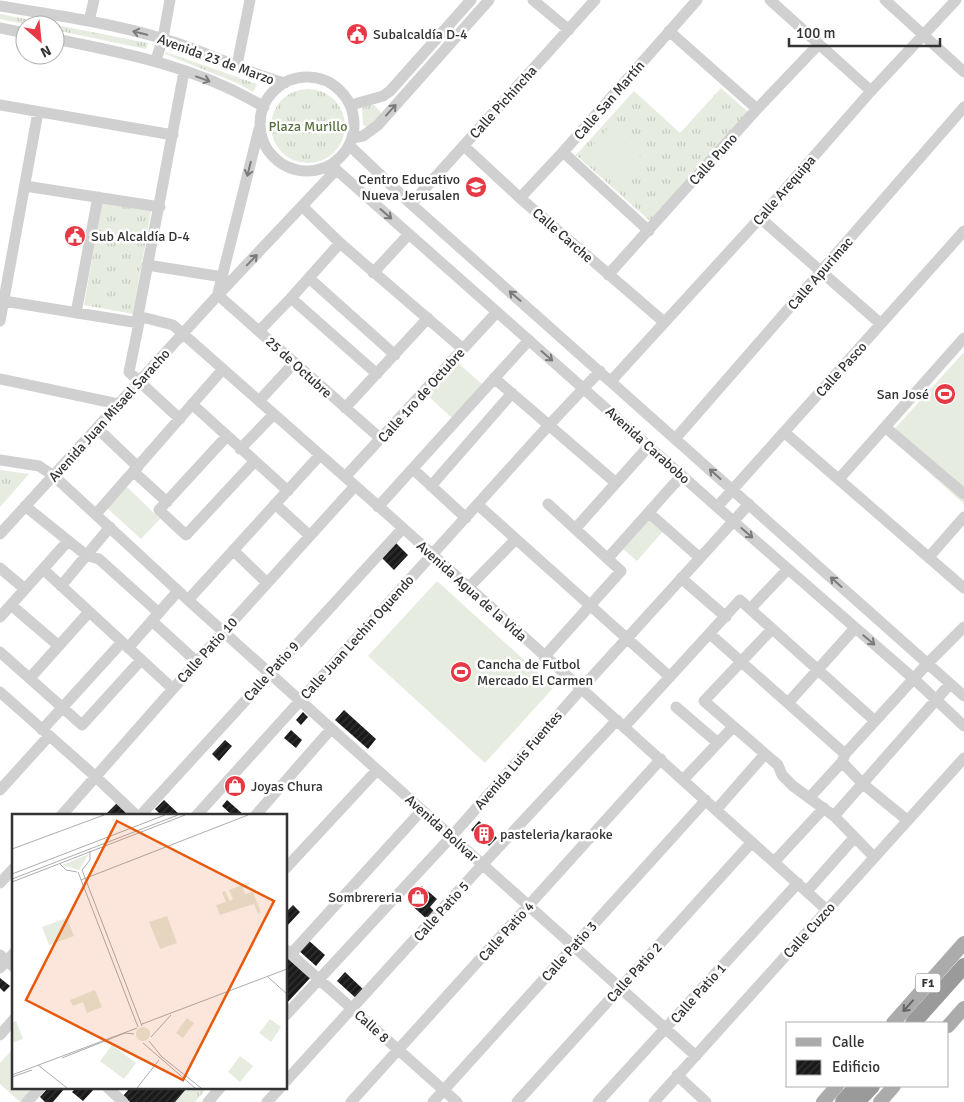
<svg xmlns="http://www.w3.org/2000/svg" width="964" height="1102" font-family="Signika,sans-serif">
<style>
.grass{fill:url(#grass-tufts)}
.garden{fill:#e6ecdf}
.building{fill:url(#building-hatch)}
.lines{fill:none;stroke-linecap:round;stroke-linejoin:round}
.minor{stroke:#d0d0d0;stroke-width:11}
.major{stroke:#ababab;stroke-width:14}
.highway{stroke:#9a9a9a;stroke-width:16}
.oneway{stroke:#7a7a7a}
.oneway2{stroke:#636363}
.labels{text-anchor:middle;stroke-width:5;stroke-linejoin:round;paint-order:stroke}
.shield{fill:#fff;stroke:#707070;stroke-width:1}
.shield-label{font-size:12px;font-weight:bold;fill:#333}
.poi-label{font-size:14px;fill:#333;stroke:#fff;text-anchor:start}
.street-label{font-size:14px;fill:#333;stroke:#fff}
.park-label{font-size:14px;fill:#56703f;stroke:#fff}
.inset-road{fill:none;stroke:#adadad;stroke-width:1}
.view{fill:#e8590c;fill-opacity:0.15;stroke:#e8590c;stroke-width:2.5}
.inset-edge{fill:none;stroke:#333;stroke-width:2.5}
</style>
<defs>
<pattern id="grass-tufts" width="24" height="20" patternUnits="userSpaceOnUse" patternTransform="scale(1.25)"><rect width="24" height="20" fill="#e6ecdf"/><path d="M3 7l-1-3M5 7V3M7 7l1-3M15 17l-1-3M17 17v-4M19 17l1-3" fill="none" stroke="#c6cbc0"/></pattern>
<pattern id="building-hatch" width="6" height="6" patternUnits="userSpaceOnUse" patternTransform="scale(1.25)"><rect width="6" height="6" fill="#1a1a1a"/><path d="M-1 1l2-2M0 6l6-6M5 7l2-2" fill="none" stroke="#333"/></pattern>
</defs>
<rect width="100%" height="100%" fill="#fff"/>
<path class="grass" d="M0,14L148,43L146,49L55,30V25H28L0,19Z
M166,52L257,84L253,92L237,83L165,54Z
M721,88L748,112L650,221L576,155L634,91L680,133Z
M271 126a37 37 0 1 1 74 0a37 37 0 1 1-74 0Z
M367,105H374L380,111L381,115L368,127L363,125L362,108Z
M102,203L151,211L133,314L84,305Z
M0,470L29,474L0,507Z
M186,1088H207L195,1102H175Z"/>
<path class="garden" d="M608,128L646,161L624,185L587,152Z
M964,352V504L888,436Z
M458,363L483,385L453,419L428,396Z
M127,487L160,519L141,539L107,508Z
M650,518L664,530L637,561L623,549Z
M437,581L554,687L485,763L368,656Z
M12,1050L14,1052V1088H37L25,1102H20L0,1084V1063Z"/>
<path class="building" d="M395,542L408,555L394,570L380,556Z
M344,710L376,739L368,749L335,720Z
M303,712L308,717L301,725L296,720Z
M291,730L302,740L296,748L284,738Z
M225,740L232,746L219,761L212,754Z
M164,800L181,816H162L155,809Z
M227,800L245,816H233L222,806Z
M118,802L128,813L126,816H104Z
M479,821L497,838L489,846L471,830Z
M422,886L437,899L430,907L436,913L429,921L408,902Z
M293,905L300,912L286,927V912Z
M307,939L325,955L316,966L297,949Z
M286,954L311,977L286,1004Z
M345,972L366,992L358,1000L337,981Z
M0,978L10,986L4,992L0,988Z
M48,1088H65L53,1102H45L40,1097Z
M76,1088H95L83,1101L72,1092Z
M130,1088H187L175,1102H130L123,1096Z"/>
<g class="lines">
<path class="minor" d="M533,0L569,30
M770,0L871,91
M885,0L964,72
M0,6C55,15 111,23 164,39C206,51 244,72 285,83
M89,21L94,0
M0,28L25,33
M669,31L757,109
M55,39C127,53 200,68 264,107
M156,60L163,38L170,0
M237,65L250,0
M260 124a47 47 0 1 1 94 0a47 47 0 1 1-94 0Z
M0,105L173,135
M351,105L383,96L390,91L471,0
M353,138L363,136L378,125L489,0
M350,146L411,204L964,696
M464,146L520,198L664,322
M563,152L649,231
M331,165L733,521L914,679L964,726
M25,186L160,207
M520,198L563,152L697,0
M411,204L595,0
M302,206L340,243L463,349
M760,218L881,324
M147,265L223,277
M373,273L409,234
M608,275L757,109L819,44
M309,278L395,355
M218,293L259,129
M218,295L381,439
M291,298L377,374
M4,301L139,323
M76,313L98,197
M138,316L173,325L403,528L827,910
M0,321L38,112
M259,331L291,298L340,243
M494,378L616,483
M0,379L118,404
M611,381L760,218L871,91L956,0
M259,401L294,363
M192,404L288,491
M345,408L428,318
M180,419L129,372L139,323L138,316L184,72
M885,427L964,494
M97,428L138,467
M784,432L964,588
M227,436L159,510L186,535L254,462
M675,439L964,107
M240,449L274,414
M0,460L39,466L54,476L188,600L696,1056
M413,469L466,518
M134,472L167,502
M345,477L497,312
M839,479L964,338
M431,486L512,393
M275,504L310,536
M478,505L670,677
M25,506L86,555L99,559L159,613
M378,507L529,340
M717,507L964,231
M649,513L700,558
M96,514L223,369
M575,529L649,446
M0,534L218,295L336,170
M233,550L267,583
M929,557L964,517
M608,558L682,475
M0,568L25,589
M43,569L173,689
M681,578L726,617
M61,586L110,527
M468,588L516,539
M188,600L320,455
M11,605L59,646
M750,609L788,569
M0,617L68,541
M152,621L197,662
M772,629L704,701L778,765L782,775L793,786L834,816L874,857
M710,634L845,754
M128,648L178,591
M0,652L82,725L141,660
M544,657L621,571L548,504
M30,678L89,612
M0,692L96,777L137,816
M788,703L855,628
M676,707L718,743
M624,727L740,600L875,721
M42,730L122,642
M842,762L863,784L907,820
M683,780L733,727
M0,790L49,736
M810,797L842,762L845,754L927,664L964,627
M716,810L765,754
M61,816L223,632L355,486
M140,816L403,528
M196,816L549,425L600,371
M255,816L331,729
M834,816L950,684
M774,862L824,808
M286,868L377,770
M0,883L14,868
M807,891L854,838
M286,950L457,1102
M291,954L422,810
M0,955L14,967
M0,968L14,953
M286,1015L452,836L581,689L749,504
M0,1035L14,1019
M677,1075L706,1102
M286,1081L483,864L617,720
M108,1088L123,1102
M27,1102L40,1088
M208,1102L220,1088
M267,1102L280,1088
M351,1102L661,759
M433,1102L706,800
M517,1102L752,842
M598,1102L798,883
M654,1102L964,758"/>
<path class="major" d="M893,1023L964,943
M948,1026L964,1008
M823,1102L837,1086
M880,1102L894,1086"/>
<path class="highway" d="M913,1023L964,966
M843,1102L857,1086
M857,1102L872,1086"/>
</g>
<defs><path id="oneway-shaft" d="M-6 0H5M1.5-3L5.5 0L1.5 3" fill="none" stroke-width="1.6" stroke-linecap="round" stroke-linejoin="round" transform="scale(1.25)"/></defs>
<g class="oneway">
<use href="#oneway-shaft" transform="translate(140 33) rotate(-166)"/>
<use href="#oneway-shaft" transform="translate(203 79) rotate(20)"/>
<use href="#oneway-shaft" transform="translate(391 110) rotate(-48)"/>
<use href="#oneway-shaft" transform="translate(249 169) rotate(104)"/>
<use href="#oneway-shaft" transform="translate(386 214) rotate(41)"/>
<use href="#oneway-shaft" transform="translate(252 260) rotate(-46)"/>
<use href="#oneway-shaft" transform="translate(515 296) rotate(-139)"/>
<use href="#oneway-shaft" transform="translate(547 356) rotate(41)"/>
<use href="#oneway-shaft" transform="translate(715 474) rotate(-138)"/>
<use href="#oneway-shaft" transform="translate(747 533) rotate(41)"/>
<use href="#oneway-shaft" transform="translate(836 582) rotate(-138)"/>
<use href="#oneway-shaft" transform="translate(869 640) rotate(40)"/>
</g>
<use class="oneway2" href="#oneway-shaft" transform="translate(908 1006) rotate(132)"/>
<defs>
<g id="civic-disc" transform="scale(1.125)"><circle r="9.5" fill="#e63946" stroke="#fff"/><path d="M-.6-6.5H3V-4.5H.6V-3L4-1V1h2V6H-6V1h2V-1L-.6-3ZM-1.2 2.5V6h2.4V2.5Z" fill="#fff"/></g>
<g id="school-disc" transform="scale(1.125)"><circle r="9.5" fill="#e63946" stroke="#fff"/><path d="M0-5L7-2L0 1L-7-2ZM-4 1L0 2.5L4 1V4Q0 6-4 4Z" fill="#fff"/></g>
<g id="stadium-disc" transform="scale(1.125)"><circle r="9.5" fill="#e63946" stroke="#fff"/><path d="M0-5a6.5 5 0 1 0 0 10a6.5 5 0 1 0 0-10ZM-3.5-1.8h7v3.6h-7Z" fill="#fff"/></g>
<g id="shop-disc" transform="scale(1.125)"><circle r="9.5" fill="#e63946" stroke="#fff"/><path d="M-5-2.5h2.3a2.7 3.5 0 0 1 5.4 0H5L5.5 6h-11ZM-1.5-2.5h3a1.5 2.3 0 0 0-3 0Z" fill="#fff"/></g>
<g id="building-disc" transform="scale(1.125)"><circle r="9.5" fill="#e63946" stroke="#fff"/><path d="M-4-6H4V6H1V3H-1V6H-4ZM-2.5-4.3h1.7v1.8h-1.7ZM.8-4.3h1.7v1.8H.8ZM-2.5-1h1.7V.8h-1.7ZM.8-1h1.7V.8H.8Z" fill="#fff"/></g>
</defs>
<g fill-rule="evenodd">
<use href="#civic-disc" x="357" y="34"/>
<use href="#school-disc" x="476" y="187"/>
<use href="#civic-disc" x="75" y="236"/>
<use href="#stadium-disc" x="945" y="394"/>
<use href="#stadium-disc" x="461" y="672"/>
<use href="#shop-disc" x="235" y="786"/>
<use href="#building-disc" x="484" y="834"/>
<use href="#shop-disc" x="418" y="897"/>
</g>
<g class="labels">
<rect class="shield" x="915.5" y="973.5" width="25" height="19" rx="4"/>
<g class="shield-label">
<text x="928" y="987">F1</text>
</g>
<g class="poi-label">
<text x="373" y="39">Subalcaldía D-4</text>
<text x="460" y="184" text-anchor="end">Centro Educativo<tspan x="460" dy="16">Nueva Jerusalen</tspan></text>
<text x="91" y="241">Sub Alcaldía D-4</text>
<text x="929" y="399" text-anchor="end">San José</text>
<text x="477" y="669">Cancha de Futbol<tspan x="477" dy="16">Mercado El Carmen</tspan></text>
<text x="251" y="791">Joyas Chura</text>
<text x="500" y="839">pasteleria/karaoke</text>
<text x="402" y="902" text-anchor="end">Sombrereria</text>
</g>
<g class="street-label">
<text transform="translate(216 59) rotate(20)" y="5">Avenida 23 de Marzo</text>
<text transform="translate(609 100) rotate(-49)" y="5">Calle San Martín</text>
<text transform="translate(503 102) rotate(-48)" y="5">Calle Pichincha</text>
<text transform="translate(713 159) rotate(-48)" y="5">Calle Puno</text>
<text transform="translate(784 190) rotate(-49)" y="5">Calle Arequipa</text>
<text transform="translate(563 235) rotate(41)" y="5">Calle Carche</text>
<text transform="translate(820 273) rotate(-49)" y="5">Calle Apurimac</text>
<text transform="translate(299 367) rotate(42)" y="5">25 de Octubre</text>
<text transform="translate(841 369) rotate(-48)" y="5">Calle Pasco</text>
<text transform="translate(421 395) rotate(-48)" y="5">Calle 1ro de Octubre</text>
<text transform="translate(109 415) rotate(-48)" y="5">Avenida Juan Misael Saracho</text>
<text transform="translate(648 445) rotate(42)" y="5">Avenida Carabobo</text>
<text transform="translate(472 591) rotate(42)" y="5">Avenida Agua de la Vida</text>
<text transform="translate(357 637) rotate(-48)" y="5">Calle Juan Lechin Oquendo</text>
<text transform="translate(207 650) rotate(-48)" y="5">Calle Patio 10</text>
<text transform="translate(271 671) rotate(-48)" y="5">Calle Patio 9</text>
<text transform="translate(518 760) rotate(-49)" y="5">Avenida Luis Fuentes</text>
<text transform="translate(442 828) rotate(42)" y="5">Avenida Bolívar</text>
<text transform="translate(441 911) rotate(-48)" y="5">Calle Patio 5</text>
<text transform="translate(809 930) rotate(-48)" y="5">Calle Cuzco</text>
<text transform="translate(506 931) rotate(-48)" y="5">Calle Patio 4</text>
<text transform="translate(569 951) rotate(-48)" y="5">Calle Patio 3</text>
<text transform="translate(634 972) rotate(-48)" y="5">Calle Patio 2</text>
<text transform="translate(698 993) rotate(-48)" y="5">Calle Patio 1</text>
<text transform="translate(372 1026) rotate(42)" y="5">Calle 8</text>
</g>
<g class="park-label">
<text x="308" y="131">Plaza Murillo</text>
</g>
</g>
<g transform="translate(12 814)">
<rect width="275" height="275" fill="#fff"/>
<path d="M77,40L67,56L50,51ZM237,68L238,70L231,74L233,80L241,78L249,98L246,100L242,90L208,101L204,91L214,88L210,78L213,77L218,87L221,85L217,76ZM83,176L90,193L75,199L71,188L61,192L58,186ZM175,204L182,209L171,224L164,219ZM258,205L269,213L259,228L247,219ZM124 220a7 7 0 1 1 14 0a7 7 0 1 1-14 0ZM228,242L241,252L228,268L216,258Z" fill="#e6ecdf"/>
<path d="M155,102L165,129L148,135L137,108ZM55,104L62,122L37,131L30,113ZM4,207L11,225L0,229V209ZM100,231L124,249L112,265L88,247Z" fill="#e6ecdf"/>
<path class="inset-road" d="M0,35L92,1M47,49L54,56L65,58M70,56L130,212M70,56L78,46V37M66,58L126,213M0,60L153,1M0,65L166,1M69,66L236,1M0,68L173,1M256,163L275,180M130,210L275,155M139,223L159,201M137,227L150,243L189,274M131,229L183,274M50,244L113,219L122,220M26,251L55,274M0,261L125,214M0,263L20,256M125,274L147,246"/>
<path class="view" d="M105,7L262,87L171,266L14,186Z"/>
<rect width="275" height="275" class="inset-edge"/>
</g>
<rect x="786" y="1022" width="162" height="65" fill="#ffffff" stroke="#adadad"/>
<rect x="796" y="1038" width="25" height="8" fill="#ababab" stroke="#adadad"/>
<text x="832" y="1047" font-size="15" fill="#333333">Calle</text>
<rect x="796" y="1060" width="25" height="15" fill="url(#building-hatch)" stroke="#adadad"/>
<text x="832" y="1072" font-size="15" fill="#333333">Edificio</text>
<g transform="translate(40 40) rotate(153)"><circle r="24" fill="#ffffff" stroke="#adadad"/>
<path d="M0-4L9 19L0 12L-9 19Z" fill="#e63946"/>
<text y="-8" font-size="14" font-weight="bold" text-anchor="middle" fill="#333333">N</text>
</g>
<path d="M789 38v8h151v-8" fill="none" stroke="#333333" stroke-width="2.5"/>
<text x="796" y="38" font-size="15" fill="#333333" stroke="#ffffff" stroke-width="4" paint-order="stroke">100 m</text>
</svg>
